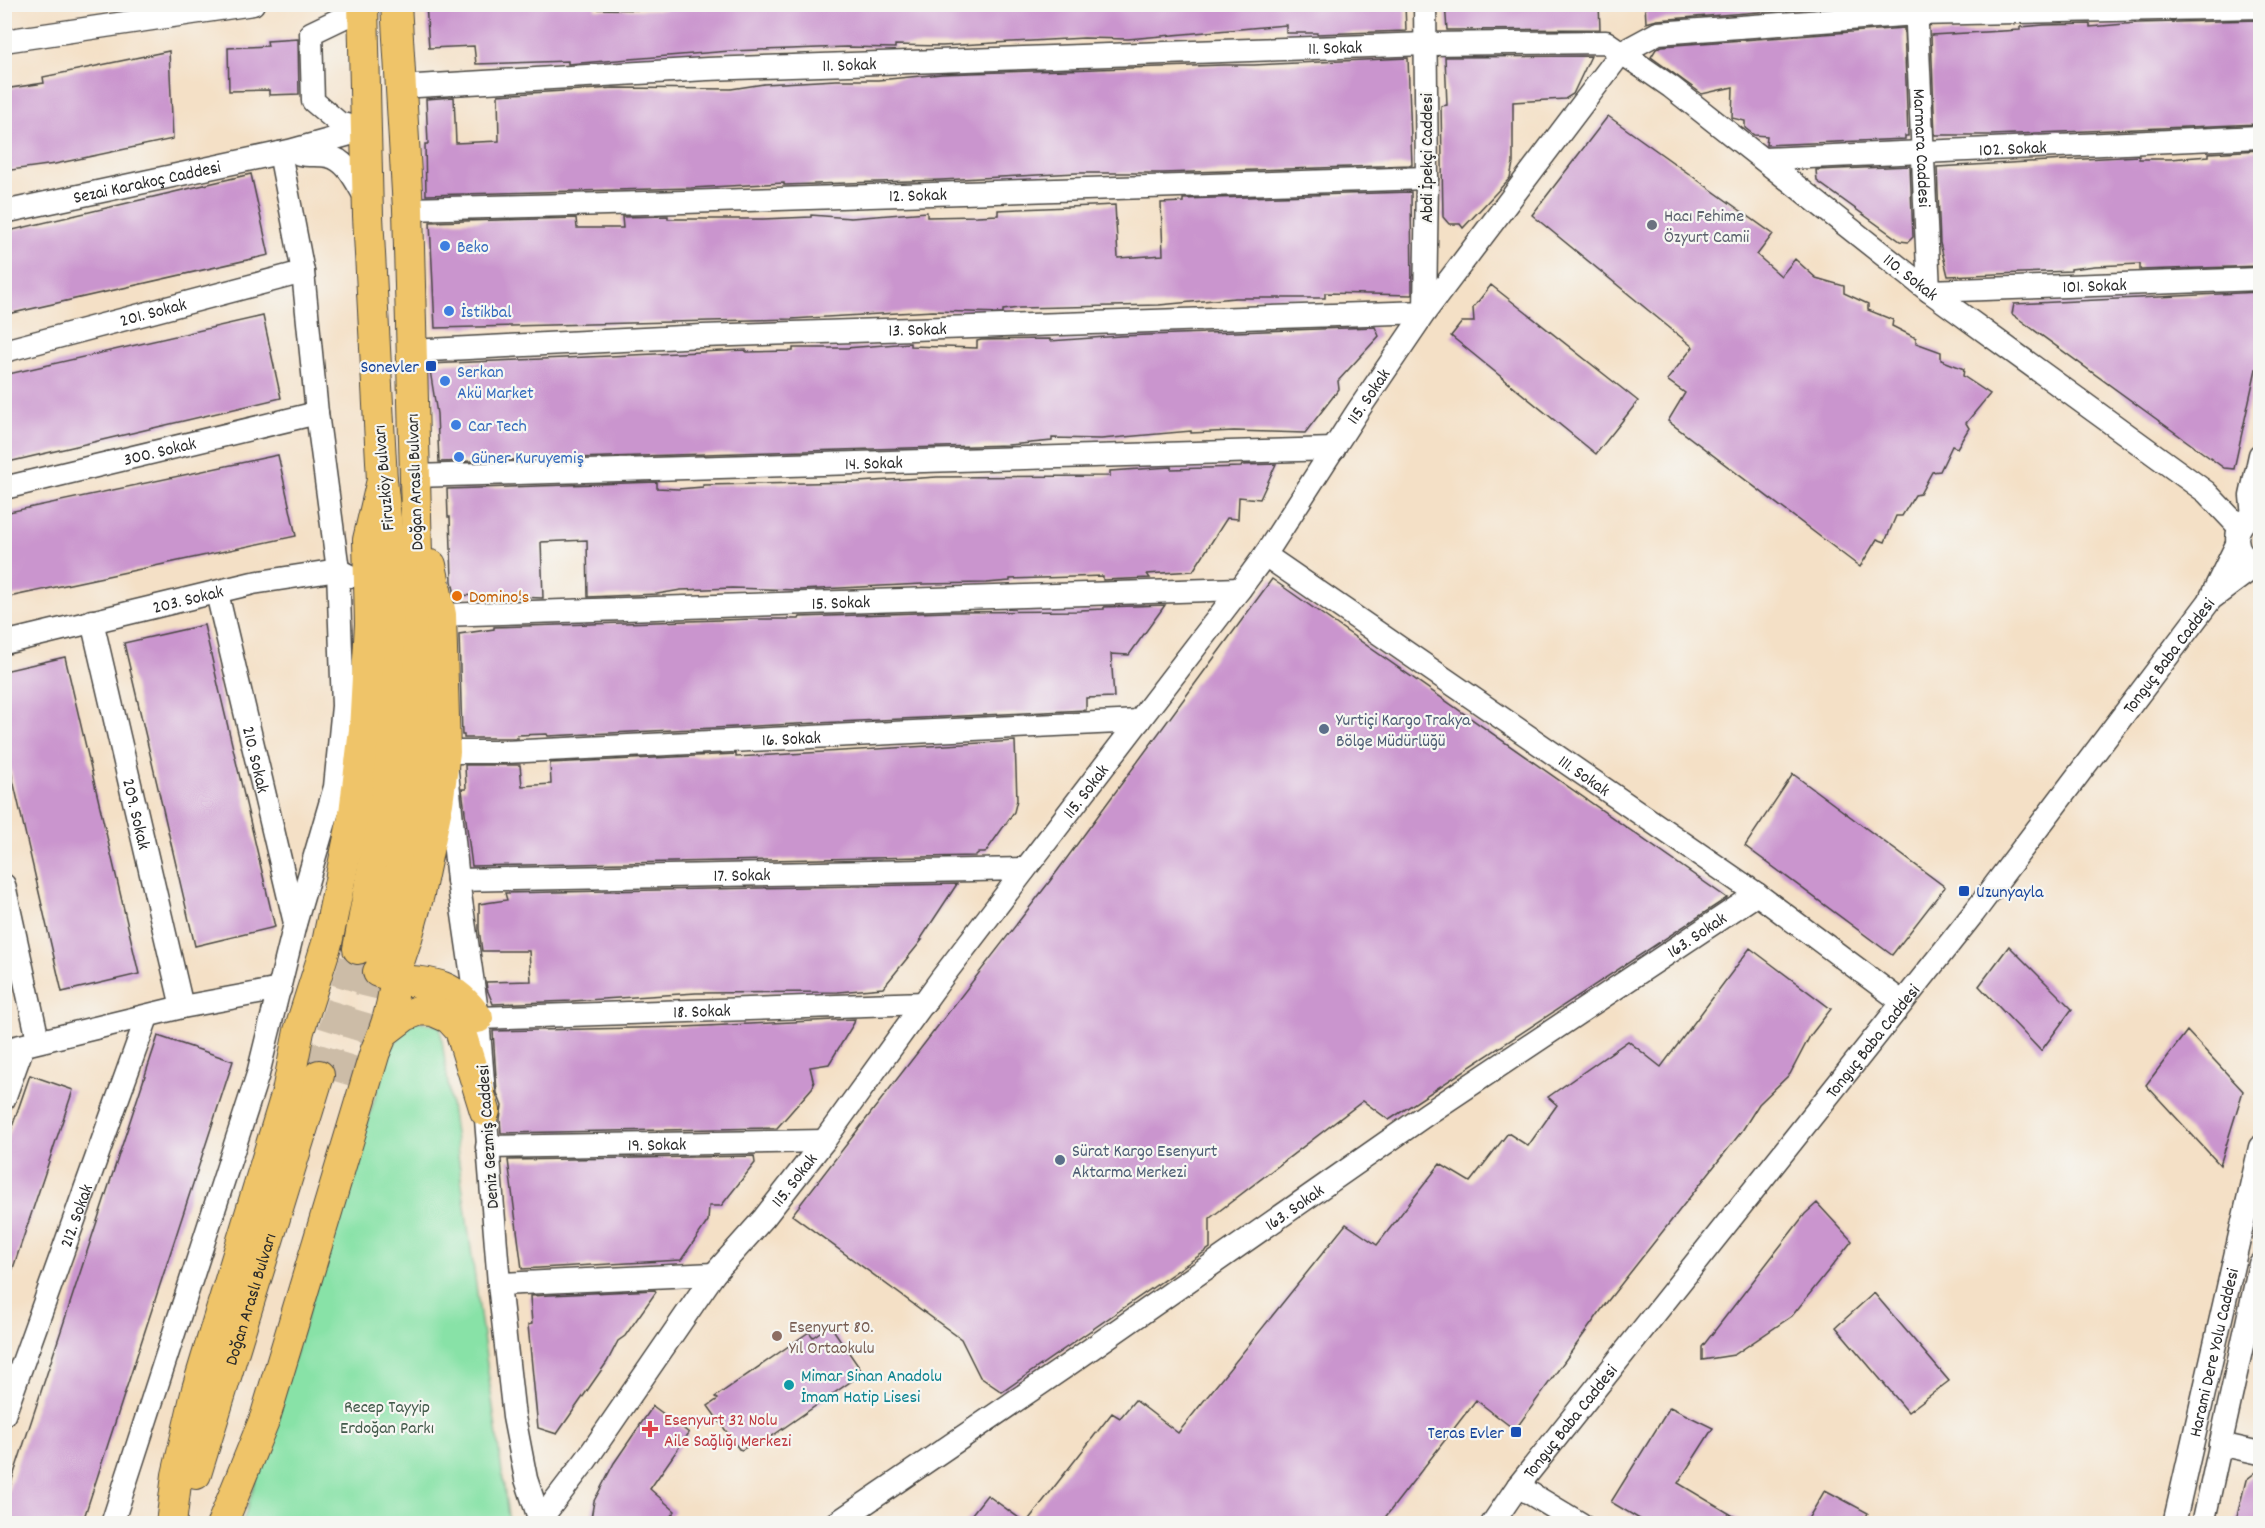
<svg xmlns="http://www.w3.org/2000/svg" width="2265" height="1528" font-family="Dekko,sans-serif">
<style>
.green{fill:#88e2a7;stroke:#5a8669;stroke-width:1.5}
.building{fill:#ca95ce}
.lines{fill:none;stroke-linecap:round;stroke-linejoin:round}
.major-tunnel{stroke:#ccbca7;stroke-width:30;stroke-dasharray:30 15;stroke-linecap:butt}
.minor-casing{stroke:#494642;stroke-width:25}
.major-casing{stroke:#494642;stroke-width:32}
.minor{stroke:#fff;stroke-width:22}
.major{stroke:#efc469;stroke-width:30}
.worship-dot{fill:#6b7280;stroke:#f6f6f2;stroke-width:2}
.shop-dot{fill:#3f7fe0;stroke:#f6f6f2;stroke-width:2}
.transit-dot{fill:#1a4fb4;stroke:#f6f6f2;stroke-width:2}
.food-dot{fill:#e8710a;stroke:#f6f6f2;stroke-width:2}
.service-dot{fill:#5c6f8a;stroke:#f6f6f2;stroke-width:2}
.education-dot{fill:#8d6e63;stroke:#f6f6f2;stroke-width:2}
.culture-dot{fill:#0f9aa8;stroke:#f6f6f2;stroke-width:2}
.health-dot{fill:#e0444e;stroke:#f6f6f2;stroke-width:2}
.labels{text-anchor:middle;stroke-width:4.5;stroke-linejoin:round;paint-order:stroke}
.street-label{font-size:18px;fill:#2b2b2b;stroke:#f6f6f2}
.worship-label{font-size:18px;fill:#5b616d;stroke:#f6f6f2;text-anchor:start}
.shop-label{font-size:18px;fill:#366cbe;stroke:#f6f6f2;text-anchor:start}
.transit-label{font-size:18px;fill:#164399;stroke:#f6f6f2;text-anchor:end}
.food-label{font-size:18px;fill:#c56008;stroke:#f6f6f2;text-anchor:start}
.service-label{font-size:18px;fill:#4e5e75;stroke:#f6f6f2;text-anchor:start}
.education-label{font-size:18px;fill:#785e54;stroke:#f6f6f2;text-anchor:start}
.culture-label{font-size:18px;fill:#0d838f;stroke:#f6f6f2;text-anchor:start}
.park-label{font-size:18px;fill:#42594a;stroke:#f6f6f2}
.health-label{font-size:18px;fill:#be3a42;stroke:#f6f6f2;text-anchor:start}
</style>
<rect width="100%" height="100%" fill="#f6f6f2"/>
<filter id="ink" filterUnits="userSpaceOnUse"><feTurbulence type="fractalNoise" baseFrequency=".0167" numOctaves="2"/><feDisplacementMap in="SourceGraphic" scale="12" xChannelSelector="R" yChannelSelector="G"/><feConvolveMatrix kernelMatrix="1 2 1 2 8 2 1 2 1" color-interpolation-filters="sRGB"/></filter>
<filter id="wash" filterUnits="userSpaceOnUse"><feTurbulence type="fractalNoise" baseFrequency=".008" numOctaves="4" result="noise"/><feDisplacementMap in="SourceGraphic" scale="24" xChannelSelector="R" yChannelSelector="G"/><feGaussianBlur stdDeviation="1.35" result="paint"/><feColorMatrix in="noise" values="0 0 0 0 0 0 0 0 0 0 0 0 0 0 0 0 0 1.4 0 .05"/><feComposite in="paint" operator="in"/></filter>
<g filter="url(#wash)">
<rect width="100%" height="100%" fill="#f4e0c6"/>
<path class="green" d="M413,1020L440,1026L509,1523L242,1524L390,1049Z"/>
<g id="blocks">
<path class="building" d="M426,4H595V9L659,10L681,6V4H1405L1406,31L1317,34V33H1286V25L1128,39L1084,38L942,46L895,45V48L847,47L730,51L568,64V61L476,64L474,46L429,48Z
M1445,4H1599L1600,29L1447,30Z
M1645,4H1861L1657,20L1646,23Z
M2260,20V124L1991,135H1935L1931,35L2020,30V27L2044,25L2090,24V27L2137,23Z
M1904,28L1908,136H1905V139L1766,145L1767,136L1754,135L1745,128V121L1732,118L1733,87L1702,94L1651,57L1656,49L1662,46Z
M298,39L299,94L269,95V90L229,91L228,48L268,46L267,41Z
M169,51L173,139L55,164L4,171V89L44,83L43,77Z
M1591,56L1573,94L1565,99L1513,102V163L1510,178L1463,228L1460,224H1449L1443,217L1441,106L1447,105L1445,57Z
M1408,58L1412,165L1162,173H1076L941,180L784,185V183L691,188L426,195L425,144H428L426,99L454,97L456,143L499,141L498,95L614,88L731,89L764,84L836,80H878L942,74L1224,65H1254Z
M1608,116L1773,234L1757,255L1781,276L1795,259L1816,278L1844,286V293L1868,304V310L1893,320L1892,326L1916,338V343L1941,352V360L1964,369L1963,376L1990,394L1966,423L1969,428L1957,448L1952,446L1940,471L1932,472L1920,494L1915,495L1902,516H1896L1885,542L1877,539L1860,567L1668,421L1685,393L1667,380L1693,347L1532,215Z
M2260,150V266L2140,270V264L2095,266L2071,269V271L1948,276L1940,243L1937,167L2139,156V159H2170L2209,156V153Z
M1910,166L1913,237L1908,242L1900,241L1817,181L1816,170Z
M251,174L269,255L4,315V232Z
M1411,192L1412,295L1325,293V298H1235L1159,305L1019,308L1003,310V313L933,311L791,319L435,328L430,222L576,218L577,228H623L622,217L668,216V219H763L811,217V215L851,218L927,212V217L977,216L998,215V210L1115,205L1118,258L1134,257L1163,255L1161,203L1183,202V199Z
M1491,285L1638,401L1596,454L1451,336L1462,322H1474L1473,308Z
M2260,292V370L2256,369L2234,469L2224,468L2199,450L2012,314L2014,304Z
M263,316L281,398L4,463V375Z
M1375,327L1379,336L1338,381L1339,389L1305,433L1234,431L1191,433V431L1101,439L1052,438V441L1008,445L439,462L437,414L429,364L746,350V352L793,351V348H846L910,343V346L977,348V341L981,340L1050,339V341L1120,336Z
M278,455L296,536L4,598V513Z
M1276,464L1260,499L1239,497L1238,519L1227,518L1193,571L1147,574L1150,578L1103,580V576L1010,579V581L986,583L923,584L799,590L732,588L681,590L657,594L588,597L587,540L541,542L543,598L455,595L452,581L450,517H448L447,489L657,482V488L678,489L703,487V485L858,482L937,477L1110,476V471L1171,467V469L1241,467L1242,465Z
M1272,579L1727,898L1389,1120L1363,1101L1210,1218V1248L1002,1392L980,1377L961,1339L792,1215L1050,881Z
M1165,605L1129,655L1111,654L1114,697L1086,698V710L548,736L547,734L517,735L518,738H464V735H462L459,634L494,629V627L753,619H799L800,617L947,612L1081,611V610L1104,609V607Z
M204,625L275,927L195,946L124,643Z
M65,657L139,974L62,992L4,741V671Z
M1015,741L1017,800L1014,812L985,853H978L975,856L472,866L462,789H466L465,765H520L522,786L551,784L550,763L736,754V757Z
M1793,774L1945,887L1892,955L1745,846Z
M957,884L920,940H922L883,988L838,992L696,993L572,1001L493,1004L487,989L486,982L531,981L529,951H482L479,929V904L507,900L505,893Z
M2009,946L2072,1009L2041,1051L1979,986Z
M1750,948L1831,1009L1810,1036L1790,1074L1759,1104L1742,1131L1607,1302L1515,1430L1476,1400L1380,1524H964L987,1495L1026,1523L1112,1413L1120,1418L1135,1400L1178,1433L1346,1224L1377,1245L1440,1164L1470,1182L1508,1133L1528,1146L1557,1105L1548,1097L1628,1041L1661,1067Z
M855,1019L854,1023L829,1064L810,1067L814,1084L812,1088L777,1128L501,1133L500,1119L502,1106L497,1093L493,1031L684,1027Z
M2187,1031L2243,1091L2220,1165L2146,1085Z
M158,1036L233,1061L82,1524H4V1504Z
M30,1075L73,1090L7,1286L4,1285V1150Z
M754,1156L755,1163L721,1206H709L708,1221L681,1260L522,1269L508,1160Z
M1817,1203L1852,1241L1792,1316L1734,1355L1702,1360V1347L1805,1214Z
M655,1290L656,1292L625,1336L618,1341L607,1362L557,1434L538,1428L528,1325L532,1324L530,1296Z
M1874,1293L1949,1381L1908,1412L1836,1327Z
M830,1325L863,1373L762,1443L759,1439L742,1450L739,1449L708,1406L718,1399L715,1397L809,1332L813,1337Z
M653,1406L689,1433L650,1489L675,1511L664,1524H590L594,1501L614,1463Z
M1670,1407L1713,1428L1678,1483L1747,1524H1648L1611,1502Z
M2260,1469V1524H2235L2246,1480Z
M1825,1490L1868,1513L1862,1524H1805Z"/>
</g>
</g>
<g filter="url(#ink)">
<use href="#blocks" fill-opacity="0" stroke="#494642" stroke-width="1.5"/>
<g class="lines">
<path class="major-tunnel" d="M319,1075L358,949
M344,1084L368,1005L380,956"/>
<g class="minor-casing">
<g id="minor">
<path id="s1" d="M1916,4L1929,291L2260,279"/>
<path d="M363,8L311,33L313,101L339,123L365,130"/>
<path d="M4,41L253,4"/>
<path id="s2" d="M400,87L707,69L1426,44L1606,42L1671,87L1929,291L2206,492L2240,528"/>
<path d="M300,154C309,156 319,154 328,156C348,160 357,184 367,200"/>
<path id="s3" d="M1764,159L2260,137"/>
<path id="s4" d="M408,209L684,202L1427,178"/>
<path id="s5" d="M4,212L289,151L365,130"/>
<path id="s6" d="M4,351L303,272"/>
<path id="s7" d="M410,351L702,336L1425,312L1427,178L1425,4"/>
<path id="s8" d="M414,476L1334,449"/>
<path id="s9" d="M4,488L317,413"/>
<path d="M2260,515C2229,519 2230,558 2260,564"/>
<path d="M2253,516L2251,496L2260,455"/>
<path id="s10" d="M1265,555L1757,894L1902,1002"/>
<path id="s11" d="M217,593L295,923"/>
<path d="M2211,597L2237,544"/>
<path id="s12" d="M441,615L1240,589"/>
<path id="s13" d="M92,621L182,1007"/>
<path id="s14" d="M4,643L253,583L338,570L350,576"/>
<path id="s15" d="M458,880L1025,869"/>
<path d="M4,885L38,1040"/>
<path id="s16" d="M478,1018L925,1003"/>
<path d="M4,1050L182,1007L280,989"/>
<path d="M4,1099L23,1046"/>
<path id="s17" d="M487,1147L824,1141"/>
<path d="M499,1284L714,1274"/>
<path id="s18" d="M4,1415L147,1017"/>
<path d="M2220,1444L2260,1453"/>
<path d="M1518,1486L1581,1524"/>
<path d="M112,1524L258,1074L295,924L335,787L343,706L338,570L317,413L303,272L280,153"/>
<path id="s19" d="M537,1524L586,1460L714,1274L764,1218L824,1141L941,979L1240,589L1265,555L1357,412L1425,312L1621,53L1658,33L1916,14L2260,7"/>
<path id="s20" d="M541,1524L526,1479L514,1417L499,1284L478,1018L458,880L445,752H505L1139,721"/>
<path id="s21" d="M835,1524L1065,1367L1427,1114L1757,894"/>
<path id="s22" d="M1492,1524L1518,1486L1973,914L2211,599L2258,564"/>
<path id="s23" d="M2174,1524L2260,1147"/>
<path d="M2203,1524L2260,1264"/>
</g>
</g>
<g class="major-casing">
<g id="major">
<path d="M358,949L385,800L391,745L395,660L391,566L382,480L368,216L363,4"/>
<path d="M380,956C387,923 397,890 403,857C415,795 418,732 420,669L408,209L396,4"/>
<path d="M378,972L394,977L395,980C436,982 454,984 478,1018"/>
<path d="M394,977L407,938L419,894L438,803L445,752L441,615L431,565"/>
<path d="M384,1032L405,1016L420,1010L433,1011L449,1018L460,1030L485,1111"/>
<path id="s24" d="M196,1474L319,1075"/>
<path d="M171,1524L177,1475L197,1389L287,1092L299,1031L327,943L354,813L364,730L370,624L368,540L382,480"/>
<path d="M222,1524L265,1418L375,1052C386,1028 393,1006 395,980"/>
</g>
</g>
<use href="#minor" class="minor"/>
<use href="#major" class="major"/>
</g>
</g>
<circle class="worship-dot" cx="1652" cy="225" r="6"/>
<g class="shop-dot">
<circle cx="445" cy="246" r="6"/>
<circle cx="449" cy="311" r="6"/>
<circle cx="445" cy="381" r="6"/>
<circle cx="456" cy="425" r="6"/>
<circle cx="459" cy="457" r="6"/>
</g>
<g class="transit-dot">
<rect x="425" y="360" width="12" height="12" rx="3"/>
<rect x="1958" y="885" width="12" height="12" rx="3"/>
<rect x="1510" y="1426" width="12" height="12" rx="3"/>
</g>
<circle class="food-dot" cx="457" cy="596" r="6"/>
<g class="service-dot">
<circle cx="1324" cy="729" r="6"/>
<circle cx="1060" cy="1160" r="6"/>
</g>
<circle class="education-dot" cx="777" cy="1336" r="6"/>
<circle class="culture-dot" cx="789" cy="1385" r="6"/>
<path class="health-dot" d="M647 1420h6v6h6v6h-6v6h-6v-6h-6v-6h6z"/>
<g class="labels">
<g class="street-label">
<text dy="6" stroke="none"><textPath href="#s2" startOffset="936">11. Sokak</textPath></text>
<text dy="6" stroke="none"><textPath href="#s2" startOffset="450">11. Sokak</textPath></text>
<text dy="6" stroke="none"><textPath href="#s1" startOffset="144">Marmara Caddesi</textPath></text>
<text dy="6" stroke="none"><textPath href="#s3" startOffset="249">102. Sokak</textPath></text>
<text transform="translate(1426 158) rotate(-90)" y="6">Abdi İpekçi Caddesi</text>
<text dy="6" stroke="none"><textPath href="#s5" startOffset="146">Sezai Karakoç Caddesi</textPath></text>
<text dy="6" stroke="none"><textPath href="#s4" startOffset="510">12. Sokak</textPath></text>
<text dy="6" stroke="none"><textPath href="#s2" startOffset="1592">110. Sokak</textPath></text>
<text dy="6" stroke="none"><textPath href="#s1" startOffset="453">101. Sokak</textPath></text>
<text dy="6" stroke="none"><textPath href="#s6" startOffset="154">201. Sokak</textPath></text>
<text dy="6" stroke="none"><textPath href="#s7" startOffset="508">13. Sokak</textPath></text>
<text dy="6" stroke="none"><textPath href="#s19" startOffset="1402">115. Sokak</textPath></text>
<text dy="6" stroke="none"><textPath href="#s9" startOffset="160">300. Sokak</textPath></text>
<text dy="6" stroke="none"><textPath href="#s8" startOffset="460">14. Sokak</textPath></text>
<text transform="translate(383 478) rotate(-95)" y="6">Firuzköy Bulvarı</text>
<text transform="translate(414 482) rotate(-92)" y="6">Doğan Araslı Bulvarı</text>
<text dy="6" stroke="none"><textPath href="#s14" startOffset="189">203. Sokak</textPath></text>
<text dy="6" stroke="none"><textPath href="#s12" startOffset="400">15. Sokak</textPath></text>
<text dy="6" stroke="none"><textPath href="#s22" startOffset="1101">Tonguç Baba Caddesi</textPath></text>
<text dy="6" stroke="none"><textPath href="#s20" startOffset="1126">16. Sokak</textPath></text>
<text dy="6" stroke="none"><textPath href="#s11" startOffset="171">210. Sokak</textPath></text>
<text dy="6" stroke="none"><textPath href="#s10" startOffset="388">111. Sokak</textPath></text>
<text dy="6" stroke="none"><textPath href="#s19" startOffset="916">115. Sokak</textPath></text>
<text dy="6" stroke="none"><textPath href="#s13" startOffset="198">209. Sokak</textPath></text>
<text dy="6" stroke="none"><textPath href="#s15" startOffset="284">17. Sokak</textPath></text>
<text dy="6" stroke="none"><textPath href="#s21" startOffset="1044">163. Sokak</textPath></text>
<text dy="6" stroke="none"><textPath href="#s16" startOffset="224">18. Sokak</textPath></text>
<text dy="6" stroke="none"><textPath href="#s22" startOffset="615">Tonguç Baba Caddesi</textPath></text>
<text transform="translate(487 1137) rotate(-94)" y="6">Deniz Gezmiş Caddesi</text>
<text dy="6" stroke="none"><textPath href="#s17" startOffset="170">19. Sokak</textPath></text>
<text dy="6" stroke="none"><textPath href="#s19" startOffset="430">115. Sokak</textPath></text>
<text dy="6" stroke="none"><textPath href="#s21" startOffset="558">163. Sokak</textPath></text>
<text dy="6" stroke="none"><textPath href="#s18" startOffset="212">212. Sokak</textPath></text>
<text dy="6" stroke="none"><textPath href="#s24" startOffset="183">Doğan Araslı Bulvarı</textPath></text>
<text dy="6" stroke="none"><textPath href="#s23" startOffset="176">Harami Dere Yolu Caddesi</textPath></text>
<text dy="6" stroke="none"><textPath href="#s22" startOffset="129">Tonguç Baba Caddesi</textPath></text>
</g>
<g class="worship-label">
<text x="1664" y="221">Hacı Fehime<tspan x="1664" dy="21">Özyurt Camii</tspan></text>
</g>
<g class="shop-label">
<text x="457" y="252">Beko</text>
<text x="461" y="317">İstikbal</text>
<text x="457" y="377">Serkan<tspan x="457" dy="21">Akü Market</tspan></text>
<text x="468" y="431">Car Tech</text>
<text x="471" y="463">Güner Kuruyemiş</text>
</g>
<g class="transit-label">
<text x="419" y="372">Sonevler</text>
<text x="1976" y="897" text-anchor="start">Uzunyayla</text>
<text x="1504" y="1438">Teras Evler</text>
</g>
<g class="food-label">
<text x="469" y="602">Domino's</text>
</g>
<g class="service-label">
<text x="1336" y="725">Yurtiçi Kargo Trakya<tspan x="1336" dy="21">Bölge Müdürlüğü</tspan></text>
<text x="1072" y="1156">Sürat Kargo Esenyurt<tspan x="1072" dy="21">Aktarma Merkezi</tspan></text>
</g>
<g class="education-label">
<text x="789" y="1332">Esenyurt 80.<tspan x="789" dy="21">Yıl Ortaokulu</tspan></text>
</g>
<g class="culture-label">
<text x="801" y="1381">Mimar Sinan Anadolu<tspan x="801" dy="21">İmam Hatip Lisesi</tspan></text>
</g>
<g class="park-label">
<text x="387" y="1412">Recep Tayyip<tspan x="387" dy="21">Erdoğan Parkı</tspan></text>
</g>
<g class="health-label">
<text x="664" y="1425">Esenyurt 32 Nolu<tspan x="664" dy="21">Aile Sağlığı Merkezi</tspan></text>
</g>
</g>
<rect width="2265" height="1528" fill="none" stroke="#f6f6f2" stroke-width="24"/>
</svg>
